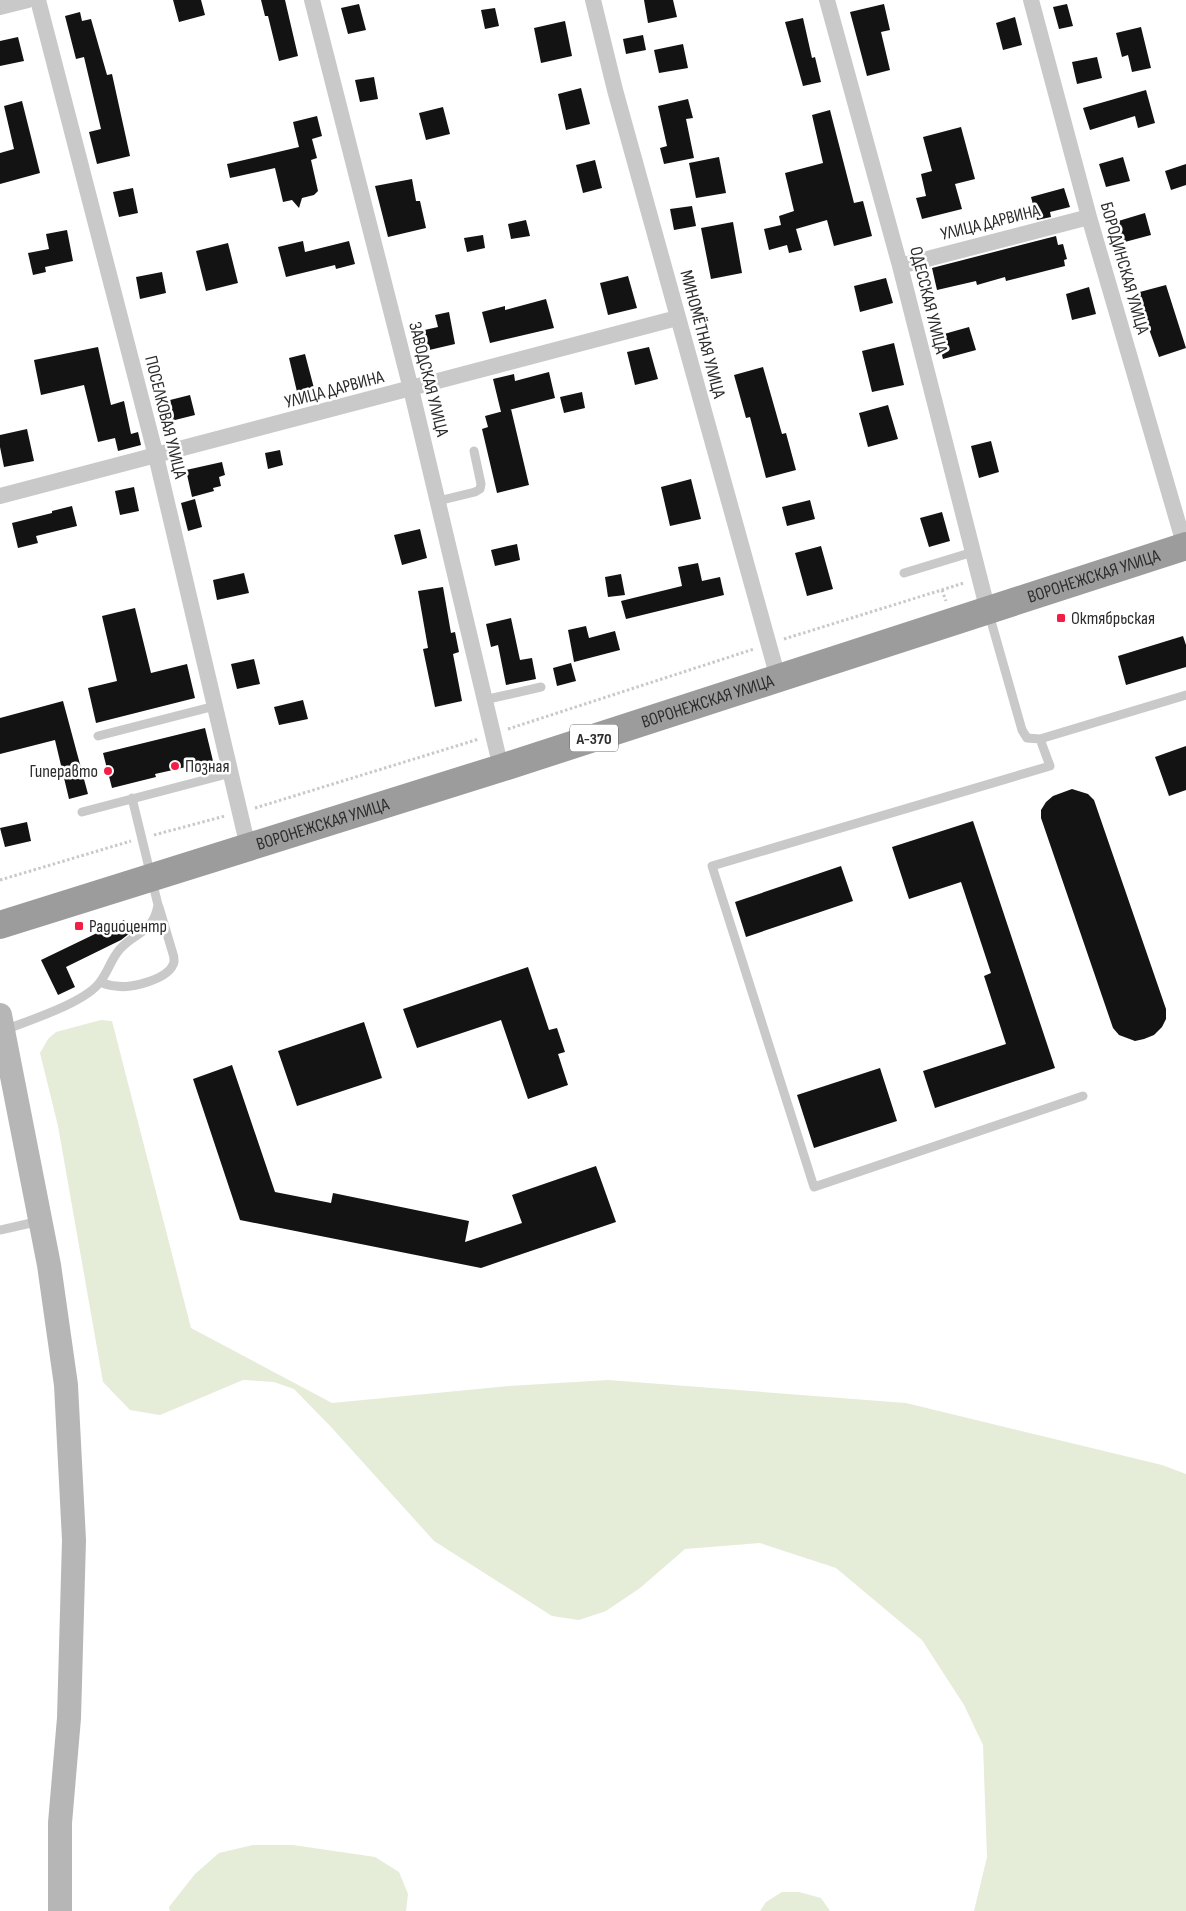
<svg xmlns="http://www.w3.org/2000/svg" width="1186" height="1911" font-family="'Sofia Sans Condensed',sans-serif">
<style>
.green{fill:#e5ecd8}
.building{fill:#131313}
.lines{fill:none;stroke-linecap:round;stroke-linejoin:round}
.path{stroke:#c9c9c9;stroke-width:3;stroke-dasharray:2.5 2.5;stroke-linecap:butt}
.service{stroke:#c9c9c9;stroke-width:9}
.minor{stroke:#c9c9c9;stroke-width:16}
.secondary{stroke:#b6b6b6;stroke-width:24}
.trunk{stroke:#9c9c9c;stroke-width:28}
.poi-dot{fill:#f31e46;stroke:#fff;stroke-width:2}
.labels{text-anchor:middle;stroke-width:5;stroke-linejoin:round;paint-order:stroke}
.shield{fill:#fff;stroke:#6b6b6b;stroke-width:1}
.shield-label{font-size:16px;font-weight:bold;fill:#2c2c2c}
.street-label{font-size:18px;fill:#2c2c2c;stroke:#fff}
.poi-label{font-size:18px;fill:#2c2c2c;stroke:#fff;text-anchor:start}
</style>
<rect width="100%" height="100%" fill="#fff"/>
<path class="green" d="M101,1020L112,1021L191,1328L332,1403L509,1386L608,1380L906,1403L1162,1465L1186,1474V1911H974L987,1857L983,1745L964,1705L922,1640L836,1568L760,1543L685,1549L640,1588L606,1611L579,1620L552,1616L434,1541L332,1428L294,1389L274,1382L243,1380L160,1415L130,1410L103,1382L58,1126L40,1053L48,1039L56,1032Z
M253,1845H293L375,1857L399,1872L408,1894L406,1911H170L169,1907L195,1874L219,1853Z
M782,1892H799L821,1898L830,1911H760L766,1902Z"/>
<path class="building" d="M173,0H201L205,15L179,22Z
M261,0H285L298,56L279,61L268,16H265Z
M644,0H673L677,17L648,23Z
M359,4L366,30L348,34L341,8Z
M884,4L890,30L881,32L890,70L867,76L850,12Z
M1067,4L1073,26L1059,29L1053,7Z
M495,8L499,26L485,29L481,10Z
M80,12L82,21L91,19L107,75L112,74L130,156L97,164L89,132L101,129L84,57L76,59L65,16Z
M1015,17L1022,45L1003,50L996,23Z
M803,18L812,58L815,57L821,82L803,86L785,22Z
M565,21L572,56L541,63L534,28Z
M1141,27L1151,68L1132,72L1128,55L1122,57L1116,33Z
M643,35L646,50L626,54L623,39Z
M18,37L24,61L0,66V41Z
M683,44L688,68L659,73L654,50Z
M1097,57L1102,78L1077,84L1072,62Z
M374,77L378,99L360,102L355,80Z
M581,88L590,124L566,130L558,94Z
M1146,90L1155,123L1138,128L1135,116L1090,130L1083,108Z
M688,99L693,118L686,119L694,158L664,164L660,148L667,146L658,106Z
M22,101L40,173L0,184V153L14,149L4,106Z
M443,107L450,134L426,140L419,113Z
M830,110L854,203L863,201L872,236L834,246L827,220L796,229L802,250L789,253L787,245L769,250L764,229L781,225L779,216L794,211L785,173L823,163L812,115Z
M317,116L322,136L312,139L317,158L311,160L318,191L314,195L302,198L299,208L292,200L283,202L275,168L230,178L227,164L299,147L293,122Z
M961,127L975,179L955,184L962,209L922,219L916,198L926,196L921,174L932,171L923,137Z
M719,157L726,193L696,198L689,163Z
M1123,157L1130,181L1106,187L1099,164Z
M595,160L602,188L583,193L576,165Z
M1186,164V185L1171,190L1165,171Z
M412,179L416,201H420L426,228L388,237L375,186Z
M133,188L138,213L119,217L113,192Z
M1064,188L1070,207L1050,212L1051,217L1037,220L1031,197Z
M692,206L696,226L674,230L670,209Z
M1145,213L1151,235L1121,243L1115,222Z
M526,220L530,236L511,239L508,224Z
M733,222L742,273L711,279L701,228Z
M67,230L73,261L45,267L46,272L33,275L28,253L49,249L46,234Z
M483,235L485,248L467,252L464,238Z
M1056,236L1058,245L1063,244L1067,259L1064,260L1065,266L1006,281L1005,277L977,285L976,281L937,290L932,268Z
M303,241L305,252L349,241L355,264L336,269L335,265L286,277L278,247Z
M228,243L238,283L206,291L196,251Z
M162,272L166,293L140,299L136,277Z
M628,276L637,308L608,315L600,283Z
M886,278L893,303L860,312L854,286Z
M1166,285L1186,348L1159,357L1136,293Z
M1089,287L1096,314L1072,320L1066,294Z
M546,299L554,328L490,343L482,312L505,306V310Z
M449,312L455,344L425,351L420,331L438,327L435,315Z
M969,327L976,350L943,359L937,336Z
M894,343L904,385L872,392L862,351Z
M98,347L111,405L124,401L131,434L138,432L141,445L118,451L115,438L98,442L84,385L41,395L34,360Z
M649,347L658,379L635,385L627,352Z
M305,354L315,392L298,396L289,358Z
M763,367L782,434L786,433L796,470L766,478L750,417L746,418L734,375Z
M549,372L555,398L501,412L493,379L514,374L515,381Z
M582,392L585,408L564,413L560,397Z
M190,395L195,415L171,421L166,401Z
M888,405L898,439L868,447L859,413Z
M511,409L529,485L497,493L482,429L488,427L485,416Z
M27,429L34,461L4,467L0,447V435Z
M991,441L999,472L979,478L971,446Z
M280,450L283,465L268,469L265,453Z
M222,462L225,475L219,477L221,486L213,488L214,491L192,497L186,470Z
M691,479L701,519L670,526L661,487Z
M134,487L139,511L120,515L115,491Z
M195,499L202,527L188,531L181,503Z
M810,500L815,519L787,526L782,507Z
M72,506L77,526L36,536L38,543L18,548L12,523L52,513V511Z
M942,512L950,541L929,547L920,518Z
M420,529L427,558L402,565L394,535Z
M517,544L520,560L495,566L491,550Z
M821,546L833,589L807,596L795,553Z
M698,563L702,581L720,577L724,595L626,619L621,601L682,586L678,567Z
M244,573L249,593L217,600L213,580Z
M621,574L625,595L608,597L605,577Z
M443,587L451,633L455,632L459,652L453,654L462,701L435,707L423,649L428,648L418,591Z
M135,608L151,673L187,664L195,698L96,723L88,688L117,681L102,616Z
M511,618L520,660L532,658L536,679L506,685L498,645L491,647L486,624Z
M586,626L589,638L615,631L620,650L574,662L568,630Z
M1183,636L1186,645V667L1126,685L1118,656Z
M254,659L260,684L237,689L231,664Z
M571,663L576,681L557,686L553,668Z
M303,700L308,719L279,725L274,707Z
M63,701L88,794L69,799L55,740L0,754V718Z
M205,728L213,761L155,774L156,777L112,788L103,753Z
M1186,746V790L1169,796L1155,757Z
M1072,789L1088,794L1094,800L1166,1009V1019L1162,1027L1154,1035L1144,1039L1135,1041L1119,1035L1113,1028L1041,818V810L1046,802L1053,796Z
M973,821L1055,1068L935,1108L923,1071L1006,1044L984,976L991,973L961,882L909,899L892,847Z
M27,822L31,841L5,847L0,828Z
M841,866L853,901L746,937L735,902Z
M124,920L130,933L121,940L66,967L75,987L58,995L41,960Z
M528,967L549,1030L557,1028L565,1052L558,1054L568,1085L528,1099L501,1020L417,1048L403,1009Z
M364,1022L382,1078L297,1106L278,1051Z
M232,1065L275,1192L331,1203L333,1193L469,1221L465,1242L522,1223L512,1195L596,1166L616,1222L481,1268L240,1220L193,1079Z
M880,1068L897,1121L814,1148L797,1095Z"/>
<g class="lines">
<path class="path" d="M942,590L946,601
M784,639L964,583
M508,729L754,649
M255,808L479,739
M154,835L225,816
M0,880L131,841"/>
<path class="service" d="M438,501L475,492L480,489L481,484L474,451
M904,573L973,552
M989,614L1022,730L1027,738L1040,739L1186,695
M484,700L541,687
M98,736L215,706
M1040,739L1050,766L712,866L814,1187L1083,1096
M82,812L231,773
M100,982C105,984 111,986 116,986C131,989 170,979 174,962C174,959 174,956 173,954L159,907
M5,1030C29,1020 85,1003 100,982C108,972 111,959 120,949C137,931 153,933 158,905L132,798
M0,1230L40,1221"/>
<path class="minor" d="M38,0L156,456L248,847
M312,0L411,389L501,768
M593,0L615,90L778,678
M827,0L900,266L988,611
M1031,0L1089,217L1185,547
M0,7L28,0
M900,266L1089,217
M0,496L677,318"/>
<path class="secondary" d="M0,1015L49,1265L66,1385L74,1540L69,1718L60,1823V1911"/>
<path class="trunk" id="s1" d="M0,925L501,768L1186,546"/>
</g>
<g class="poi-dot">
<rect x="1056" y="613" width="10" height="10" rx="2.5"/>
<circle cx="175" cy="766" r="5"/>
<circle cx="108" cy="771" r="5"/>
<rect x="74" y="921" width="10" height="10" rx="2.5"/>
</g>
<g class="labels">
<rect class="shield" x="570" y="724.5" width="48" height="27" rx="4"/>
<g class="shield-label">
<text x="594" y="744">А-370</text>
</g>
<g class="street-label">
<text transform="translate(990 222) rotate(-14)" y="6">УЛИЦА ДАРВИНА</text>
<text transform="translate(1125 268) rotate(74)" y="6">БОРОДИНСКАЯ УЛИЦА</text>
<text transform="translate(929 300) rotate(76)" y="6">ОДЕССКАЯ УЛИЦА</text>
<text transform="translate(703 334) rotate(75)" y="6">МИНОМЁТНАЯ УЛИЦА</text>
<text transform="translate(429 379) rotate(76)" y="6">ЗАВОДСКАЯ УЛИЦА</text>
<text transform="translate(334 389) rotate(-15)" y="6">УЛИЦА ДАРВИНА</text>
<text transform="translate(166 417) rotate(76)" y="6">ПОСЕЛКОВАЯ УЛИЦА</text>
<text dy="6" stroke="none"><textPath href="#s1" startOffset="1148">ВОРОНЕЖСКАЯ УЛИЦА</textPath></text>
<text dy="6" stroke="none"><textPath href="#s1" startOffset="742">ВОРОНЕЖСКАЯ УЛИЦА</textPath></text>
<text dy="6" stroke="none"><textPath href="#s1" startOffset="338">ВОРОНЕЖСКАЯ УЛИЦА</textPath></text>
</g>
<g class="poi-label">
<text x="1071" y="624">Октябрьская</text>
<text x="185" y="772">Позная</text>
<text x="98" y="777" text-anchor="end">Гиперавто</text>
<text x="89" y="932">Радиоцентр</text>
</g>
</g>
</svg>
